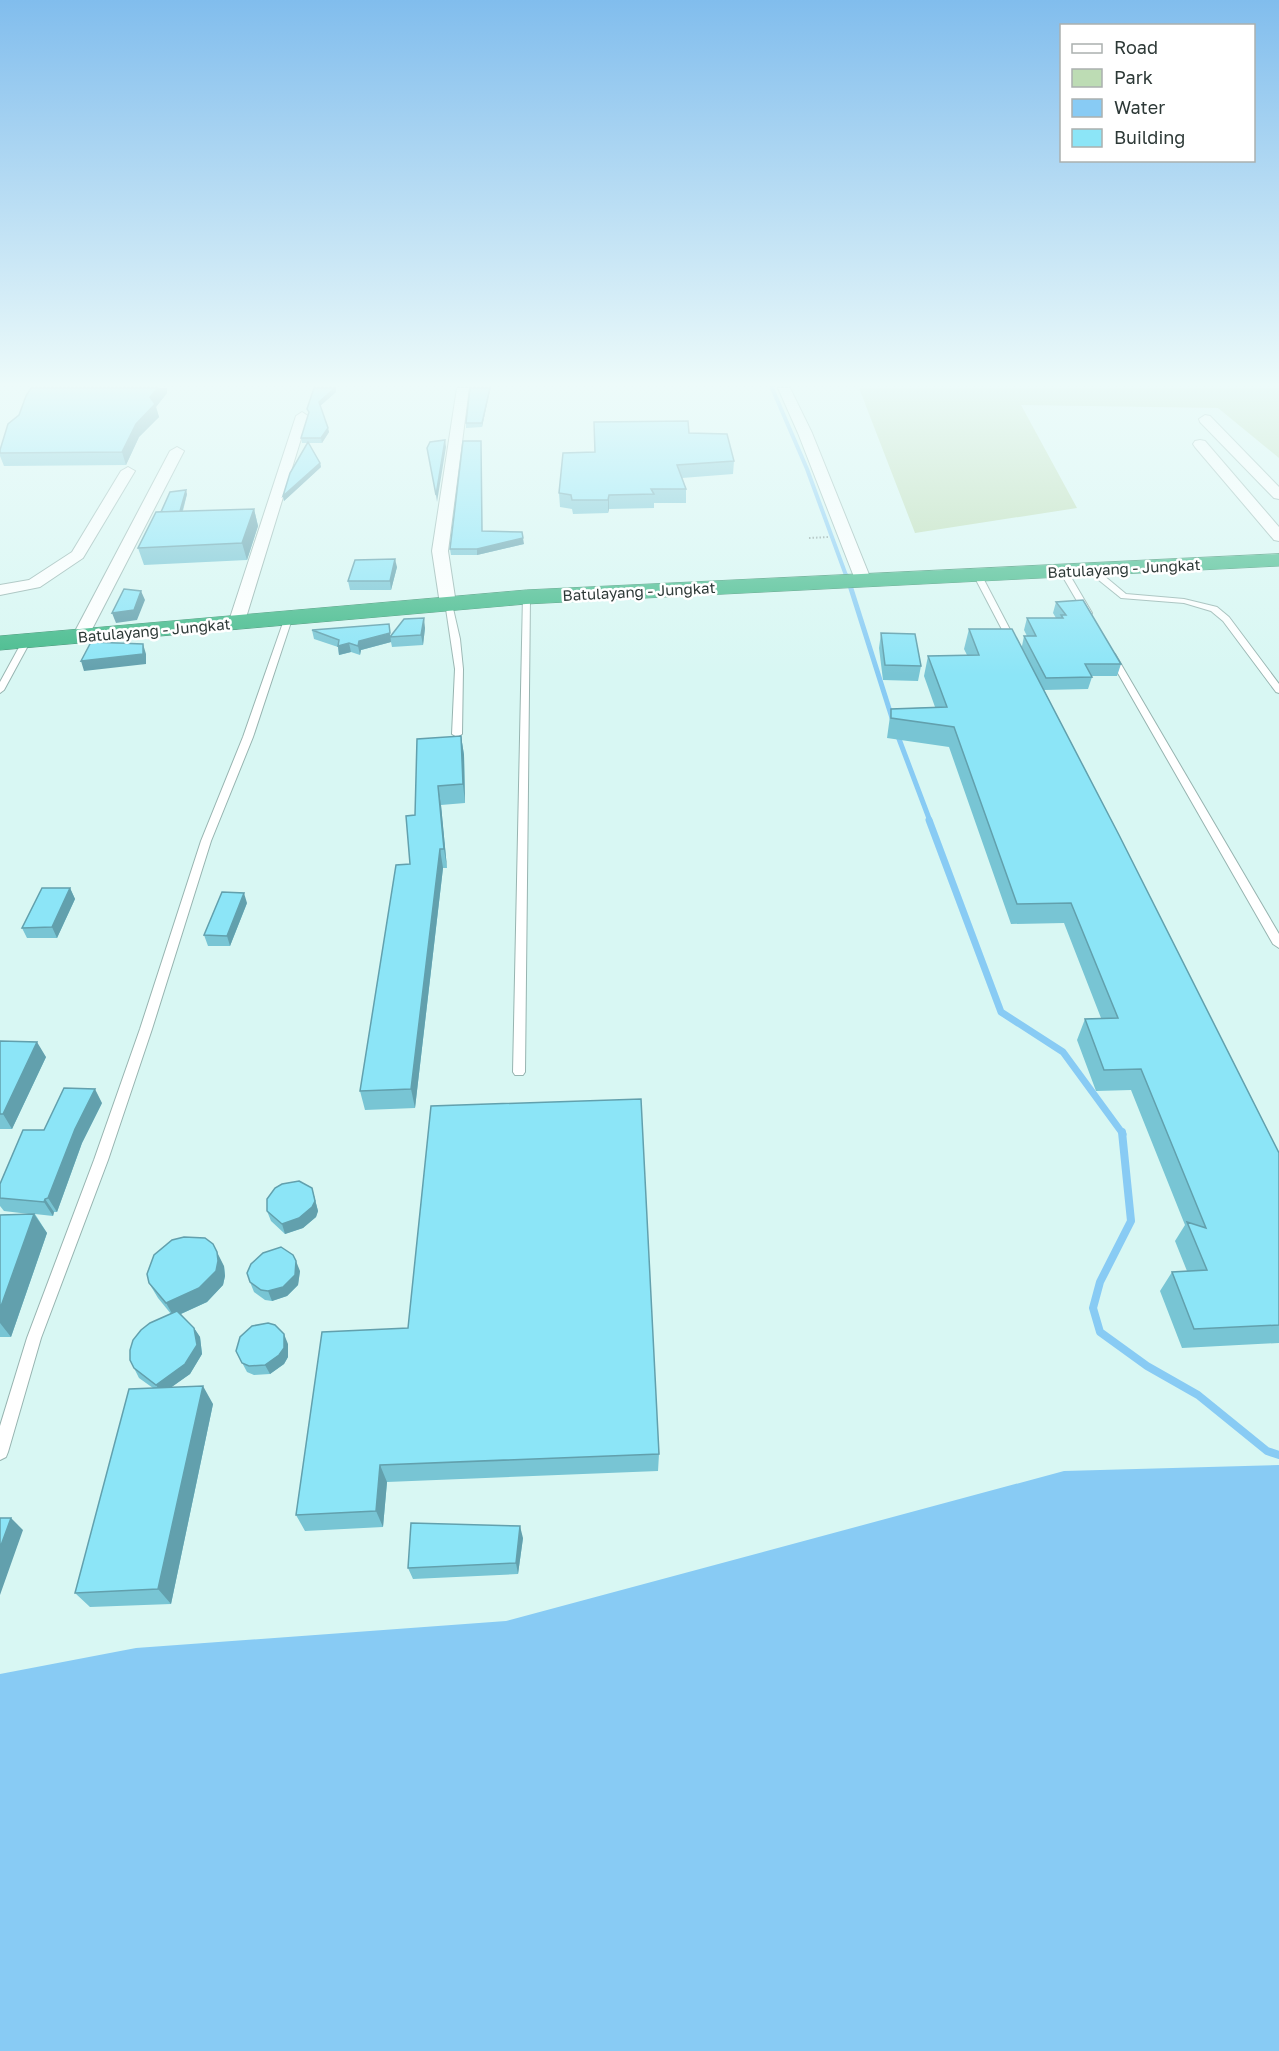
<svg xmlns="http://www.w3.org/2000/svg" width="1279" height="2051" font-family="'Golos Text',sans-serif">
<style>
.green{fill:#bddcb4}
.water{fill:#88cbf4}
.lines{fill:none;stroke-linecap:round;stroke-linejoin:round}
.stream-far3{stroke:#88cbf4;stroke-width:4}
.stream-far2{stroke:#88cbf4;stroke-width:5}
.stream-far1{stroke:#88cbf4;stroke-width:7}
.stream{stroke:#88cbf4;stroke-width:8}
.lane-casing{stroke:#97b4b0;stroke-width:2}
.street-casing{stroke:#97b4b0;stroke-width:2}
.highway-casing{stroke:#3c8d6e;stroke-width:1}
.path{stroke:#899f9c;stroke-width:2;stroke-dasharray:1.5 2;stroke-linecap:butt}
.lane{fill:#fff;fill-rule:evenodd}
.street{fill:#fff;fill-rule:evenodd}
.highway{fill:#44ba8b;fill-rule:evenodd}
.wall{fill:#78c5d4}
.shaded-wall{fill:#62a0ad}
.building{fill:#8ce5f7;stroke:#62a0ad;stroke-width:1.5}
.labels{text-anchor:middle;stroke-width:5;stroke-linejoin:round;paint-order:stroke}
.far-street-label{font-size:15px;fill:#2d3937;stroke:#fff}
</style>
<rect width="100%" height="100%" fill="#d8f7f3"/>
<path class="green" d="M859,388H1279V458L1218,408L1021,405L1077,508L915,533Z"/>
<path class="water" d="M1279,1465V2051H0V1674L136,1648L506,1621L1064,1471Z"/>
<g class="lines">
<path class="stream-far3" d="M772,388L807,469L847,578"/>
<path class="stream-far2" d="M847,576L893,721
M896,731L930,821"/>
<path class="stream-far1" d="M929,820L1001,1012L1063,1052L1123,1134"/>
<path class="stream" d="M1122,1132L1131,1221L1100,1282L1093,1308L1100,1332L1147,1366L1198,1395L1267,1451L1279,1455"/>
<g class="lane-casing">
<path id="lane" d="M1090,569H1096L1126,594L1184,599L1217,607L1229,617L1279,684V693L1276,692L1223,621L1211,611L1184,603L1121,598L1090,573Z
M1061,570L1068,572L1092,613L1091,615L1084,613L1060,572Z
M975,574L982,576L1016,641L1015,643L1008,641L974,576Z
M523,595L530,597L525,1072L523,1075H515L513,1072Z
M445,602L452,604L460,639L463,669L462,734L457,737L452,734L455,669Z
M285,617L292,619L253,737L211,841L152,1029L108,1160L41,1338L8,1452L6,1457L0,1460V1426L27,1338L94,1160L140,1029L201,841L243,737Z
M23,640L30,642L4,690L0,693V682Z
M1111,651L1115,654L1279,934V948L1273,944L1107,654Z"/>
</g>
<g class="street-casing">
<path id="street" d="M457,388H469L448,551L456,604L448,609L440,604L432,551Z
M778,388H790L812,433L872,582L870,585H858L856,582L798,433Z
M302,412L308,416L244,624L236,629L230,628L228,624L296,416Z
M1205,415L1210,416L1279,487V499L1274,498L1200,422L1199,419Z
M1200,440L1205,441L1279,527V541L1274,540L1195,447L1193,444L1195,441Z
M177,447L184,451L88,637L86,641H74L72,637L170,451Z
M128,467L135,471L83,558L40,587L0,595V585L29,580L72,552L121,471Z"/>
</g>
<g class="highway-casing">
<path id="highway" d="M1279,554V566L526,604L0,650V636L526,590Z"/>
</g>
<path class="path" d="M809,538L829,537"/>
<use href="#lane" class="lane"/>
<use href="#street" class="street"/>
<use href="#highway" class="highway"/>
</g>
<path class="wall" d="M31,388H167V393L156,407L159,417L139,437L126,465L4,466L0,456V450L19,415Z
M314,388H336V392L320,406L329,432L322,443H308L320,463L321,467L284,501L283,496L308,443H302L301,438L309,414L307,409Z
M470,388H490L482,427L466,428V423Z
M689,433L734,461L733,474L682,478L686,489V503H654V508L609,509L608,513L573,514L572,509L560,507L559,493L595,452Z
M187,494L183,511L254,509L258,526L247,560L144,565L138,548L161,512Z
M482,531L524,544L477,555H451L450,549Z
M397,567L391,590H350L348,581Z
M1056,602L1121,664L1117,676H1091L1092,677L1088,689L1044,690L1279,1153V1343L1182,1348L1160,1291L1172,1272L1187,1271L1175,1241L1185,1225L1131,1090L1096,1091L1077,1040L1085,1019L1101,1018L1064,923L1011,924L949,747L887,738L891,709L935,707L924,676L928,656L967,655L964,649L969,629L1022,646L1024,636H1027L1024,630L1027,618H1056L1053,613Z
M425,628L423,645L392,647L391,642L361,650L360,655L351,652L339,655L338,647L314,639L312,630L391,636Z
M881,633L921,666L918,681L883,680L879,648Z
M461,736L464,755L465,803L441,805L447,868H443L415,1108L365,1110L360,1091L410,864L415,815Z
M70,888L75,899L57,938H27L22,928Z
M247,903L230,946H208L204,935Z
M0,1041L46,1057L12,1129H0Z
M102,1103L82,1143L57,1212H54L53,1216L35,1214L47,1233L11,1337H0V1215L29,1214L4,1211L0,1206V1184L44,1130Z
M312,1188L318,1211L316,1217L303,1228L285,1234L271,1221L267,1211Z
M224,1266L225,1276L223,1285L207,1302L181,1314L194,1328L200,1337L202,1354L190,1374L171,1387L213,1404L171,1604L90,1607L75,1593L153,1388L139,1378L134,1368L171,1314L158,1298L149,1283Z
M300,1271L298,1285L287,1296L272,1301L265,1300L254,1292L250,1282Z
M322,1332L659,1454L658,1471L387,1482L383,1527L305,1531L296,1515Z
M288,1344V1357L284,1364L270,1374L254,1375L247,1372L236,1351Z
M523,1538L518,1574L413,1579L408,1568Z"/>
<path class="shaded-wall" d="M158,388H167V393L156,407L159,417L139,437L126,465L122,452L150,397Z
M335,388H336V392L319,407V402Z
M490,388V390L482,427V423Z
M328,428L329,432L322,443L321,438Z
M445,440L446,447L437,502L436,495Z
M320,463L321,467L284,501L283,496Z
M186,490L187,494L178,527L177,523Z
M609,495V509L608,513V500Z
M254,509L258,526L247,560L242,543Z
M523,538L524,544L477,555V549Z
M395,559L397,567L391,590L390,581Z
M141,591L145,600L137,620L116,623L112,613Z
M424,618L425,628L423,645L421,635Z
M390,633L391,642L361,650L360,655L358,646L359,641Z
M349,643L351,652L339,655L338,646Z
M143,644L146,654V664L84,671L81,661Z
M461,736L464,755L465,803L463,784Z
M438,786L441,805L447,868L444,849Z
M440,849L443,868L415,1108L411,1089Z
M70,888L75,899L57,938L52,927Z
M244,893L247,903L230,946L227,936Z
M37,1042L46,1057L12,1129L3,1114Z
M95,1089L102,1103L82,1143L57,1212L48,1198L75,1129Z
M312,1188L318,1211L316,1217L303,1228L285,1234L282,1224Z
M45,1199L54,1212L53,1216L44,1202Z
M34,1214L47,1233L11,1337L0,1323V1309Z
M217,1252L224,1266L225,1276L223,1285L207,1302L174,1317L166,1303Z
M296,1261L300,1271L298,1285L287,1296L272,1301L268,1291Z
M194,1328L200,1337L202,1354L190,1374L162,1394L156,1385Z
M284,1334L288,1344V1357L284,1364L270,1374L265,1365Z
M203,1386L213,1404L171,1604L158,1589Z
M380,1465L387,1482L383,1527L376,1511Z
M11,1518L23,1530L0,1595V1548Z
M520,1526L523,1538L518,1574L516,1563Z"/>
<path class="building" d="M31,388H158L150,397L155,404L136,424L122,452L0,453V450L8,424L19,415L26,396Z
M314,388H335L319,402L328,428L321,438H301L309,412L307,409Z
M470,388H490L482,423H466Z
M688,421L689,433L727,434L734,461L677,465L686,489H651L654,494L609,495L608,500H572L571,495L559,493L563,453L595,452L594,422Z
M445,440L436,495L427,448L430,442Z
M463,441H481L482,531L522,532L523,538L477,549H450Z
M308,442L320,463L283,496L290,473Z
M186,490L180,511L161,512L170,492Z
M254,509L242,543L138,548L156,512Z
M395,559L390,581H348L355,560Z
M124,589L141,591L134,610L112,613Z
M1083,600L1121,664H1085L1092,677L1046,678L1024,636H1036L1027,618H1063L1061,615H1066L1056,602Z
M424,618L421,635L390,637L404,619Z
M389,624L390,633L359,641L358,646L349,643L338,646L339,640L312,630Z
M969,629H1012L1119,835L1279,1153V1325L1194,1329L1172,1272L1207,1270L1187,1222L1206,1228L1141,1069L1104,1070L1085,1019L1118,1018L1071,903L1017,904L954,727L891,718V709L947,707L928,656L979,655Z
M881,633L915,634L921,666L885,665Z
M91,642L143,644V654L81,661Z
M461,736L463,784L438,786L444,849H440L411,1089L360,1091L396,865L410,864L406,816L415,815L417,739Z
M42,888H70L52,927L22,928Z
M222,892L244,893L227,936L204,935Z
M0,1041L37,1042L3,1114H0Z
M64,1088L95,1089L75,1129L48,1198L45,1199L44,1202L0,1198V1184L23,1130H44Z
M641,1099L659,1454L380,1465L376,1511L296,1515L322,1332L408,1328L431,1106Z
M299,1181L312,1188L315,1201L312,1207L299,1218L282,1224L267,1211V1199L275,1188L282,1184Z
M34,1214L0,1309V1215Z
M184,1237L205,1238L213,1244L217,1252L218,1261L216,1271L199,1288L166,1303L149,1283L147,1274L154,1255L172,1240Z
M281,1247L293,1255L296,1261L295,1275L283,1287L268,1291L261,1290L250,1282L247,1273L251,1264L263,1253Z
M177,1311L194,1328L197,1345L185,1364L156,1385L134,1368L130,1360V1350L133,1340L141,1330L150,1323Z
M268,1323L275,1325L284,1334V1348L279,1355L265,1365L249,1366L242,1363L236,1351L240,1337L252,1326Z
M203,1386L158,1589L75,1593L129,1389Z
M0,1518H11L0,1548Z
M411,1523L520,1526L516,1563L408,1568Z"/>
<linearGradient id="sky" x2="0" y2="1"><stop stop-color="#81bded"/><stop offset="0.57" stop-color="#edfbfa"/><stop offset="1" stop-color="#edfbfa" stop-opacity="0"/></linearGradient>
<rect width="1279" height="675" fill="url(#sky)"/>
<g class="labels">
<g class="far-street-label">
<text transform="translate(1124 569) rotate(-3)" y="5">Batulayang - Jungkat</text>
<text transform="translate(639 592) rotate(-3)" y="5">Batulayang - Jungkat</text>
<text transform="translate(154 631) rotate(-5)" y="5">Batulayang - Jungkat</text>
</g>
</g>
<rect x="1060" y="24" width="195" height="138" fill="#ffffff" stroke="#abb0af" stroke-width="1.5"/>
<rect x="1072" y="44" width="30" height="9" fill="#ffffff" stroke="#abb0af" stroke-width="1.5"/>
<text x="1114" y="54" font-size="18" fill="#2d3937">Road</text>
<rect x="1072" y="69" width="30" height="18" fill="#bddcb4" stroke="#abb0af" stroke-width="1.5"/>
<text x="1114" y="84" font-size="18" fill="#2d3937">Park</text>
<rect x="1072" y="99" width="30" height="18" fill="#88cbf4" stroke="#abb0af" stroke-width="1.5"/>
<text x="1114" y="114" font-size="18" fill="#2d3937">Water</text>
<rect x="1072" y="129" width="30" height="18" fill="#8ce5f7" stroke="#abb0af" stroke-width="1.5"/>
<text x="1114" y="144" font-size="18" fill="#2d3937">Building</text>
</svg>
